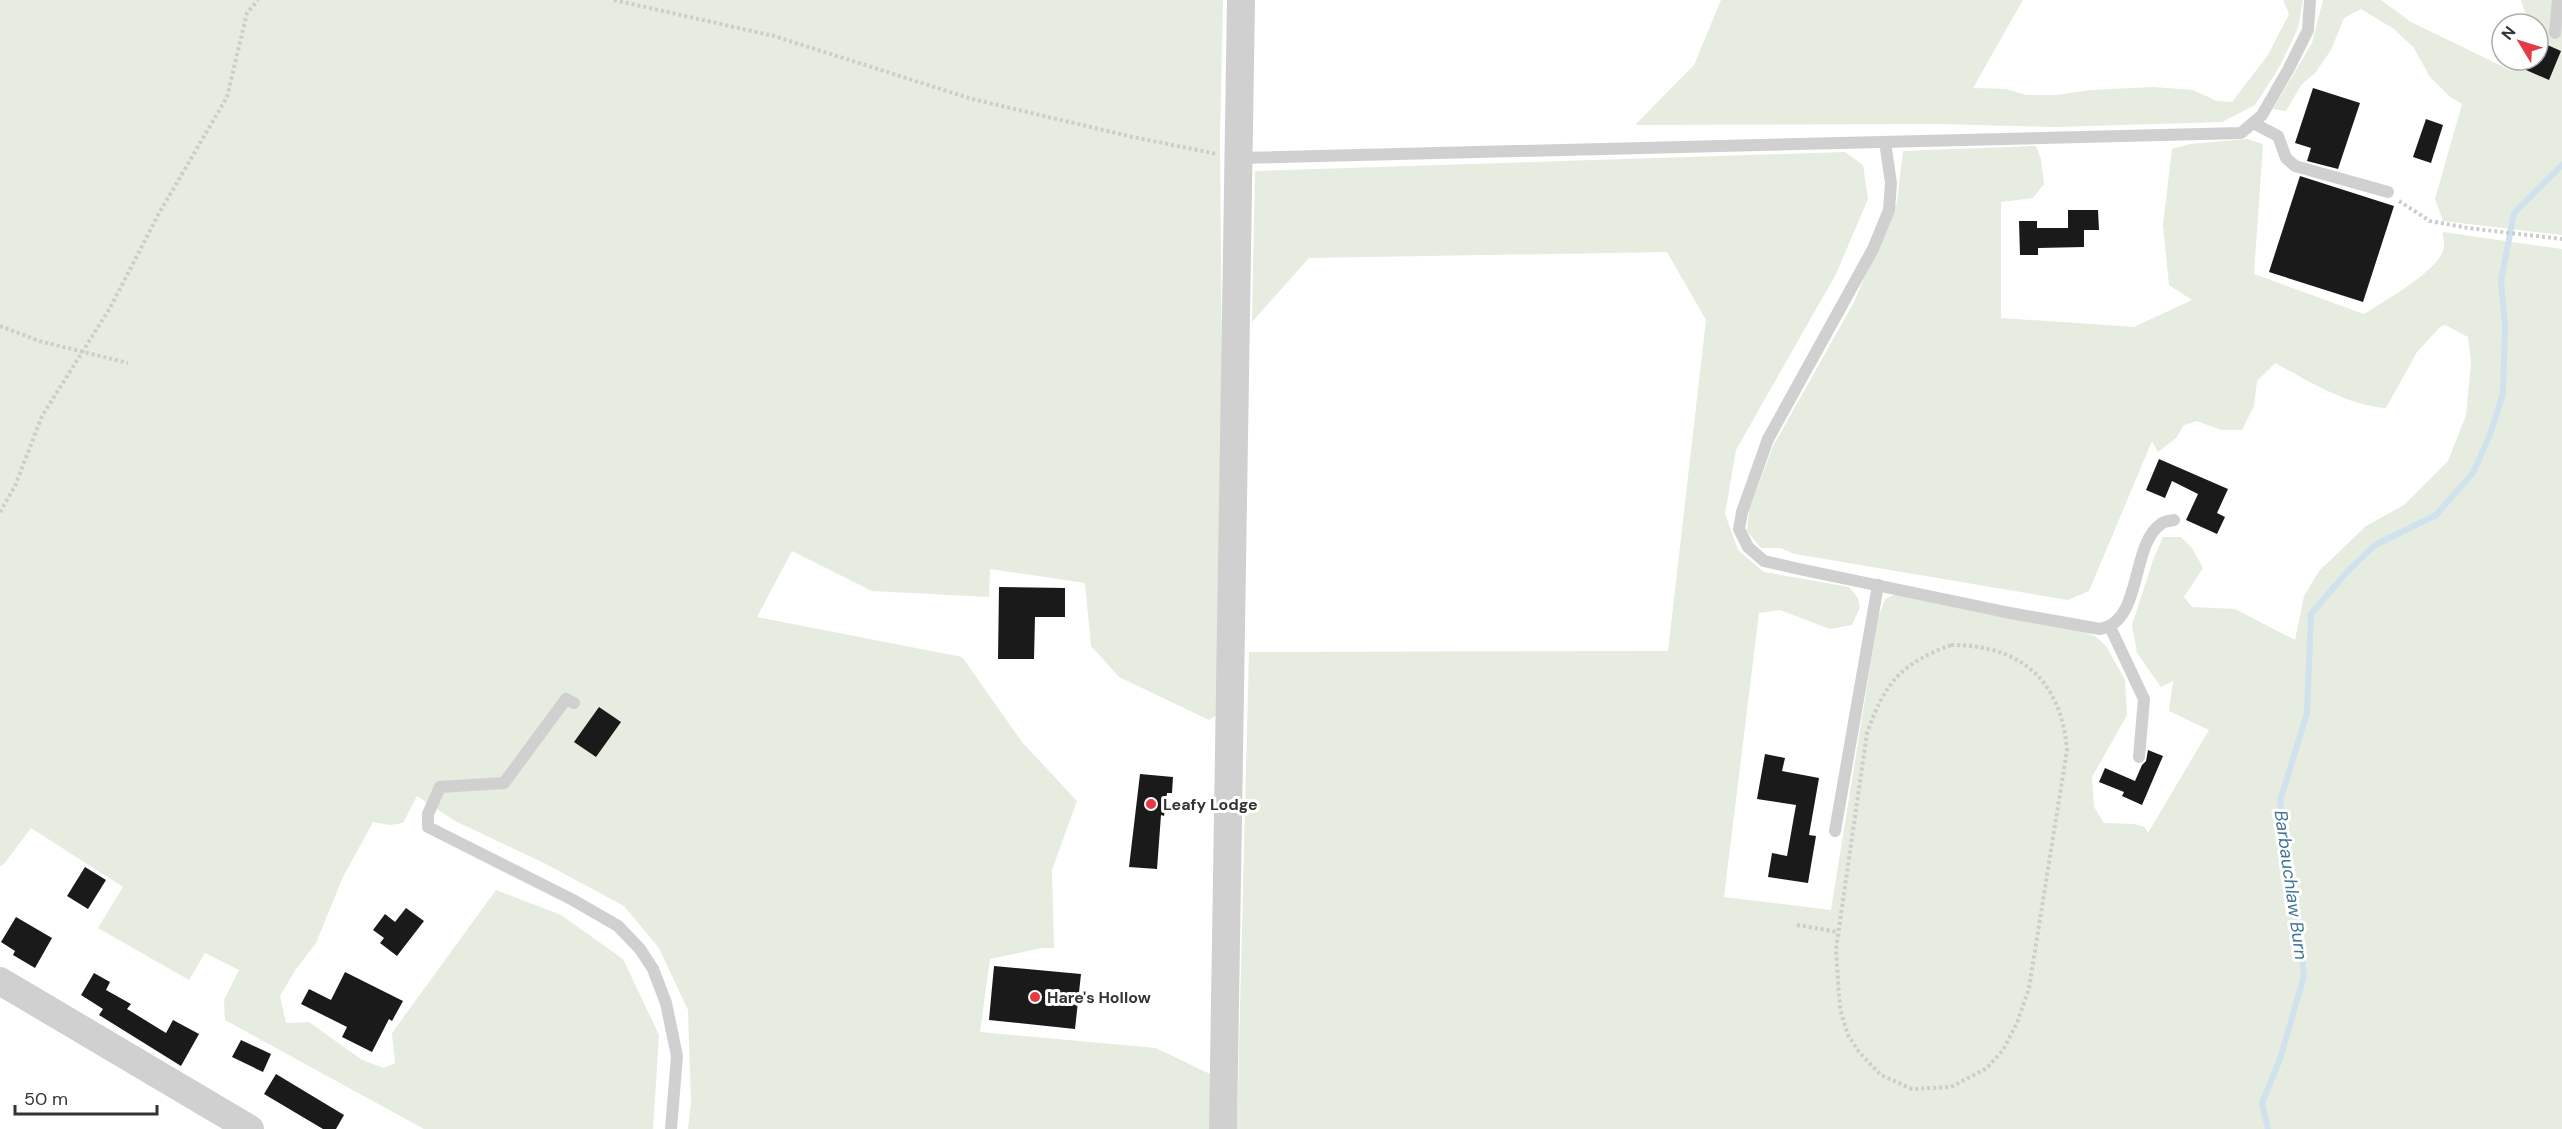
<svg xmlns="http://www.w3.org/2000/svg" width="2562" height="1129" font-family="'DM Sans',sans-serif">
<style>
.green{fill:#e6ecdf}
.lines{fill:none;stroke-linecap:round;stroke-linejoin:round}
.stream{stroke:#cfe2ee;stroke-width:6}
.building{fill:#1a1a1a}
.path{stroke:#cdcdcd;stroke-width:4;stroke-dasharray:3 3;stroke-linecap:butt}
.service{stroke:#d0d0d0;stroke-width:12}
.tertiary{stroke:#d0d0d0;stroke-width:28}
.poi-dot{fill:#e63946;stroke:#fff;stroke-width:2}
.labels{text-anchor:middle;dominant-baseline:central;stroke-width:6;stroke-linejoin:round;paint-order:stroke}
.poi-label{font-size:16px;font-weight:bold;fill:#333;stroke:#fff;text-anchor:start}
.water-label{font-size:18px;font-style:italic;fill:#3f7597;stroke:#fff}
</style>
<rect width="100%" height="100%" fill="#fff"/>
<g class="green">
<polygon points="0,0 1223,0 1220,137 1222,379 1220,713 1209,720 1119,677 1091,646 1085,583 990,569 989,597 872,591 792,551 757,617 962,657 1022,742 1077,801 1052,870 1054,948 1042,948 990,959 980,1032 1156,1048 1212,1075 1211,1129 688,1129 691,1103 688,1010 659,948 624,906 546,864 455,821 417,796 403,823 390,825 373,822 343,877 316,943 296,969 280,996 286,1023 309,1022 362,1060 384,1068 395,1063 392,1033 496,890 561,915 623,959 659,1035 653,1129 424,1129 225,1020 224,1000 239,970 205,953 189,980 98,928 123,887 31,828 4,864 0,866"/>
<polygon points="1721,0 2023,0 1973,88 2006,89 2026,95 2056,95 2091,90 2153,87 2193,90 2217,101 2232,102 2268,55 2289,14 2283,0 2303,0 2298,28 2280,66 2255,105 2222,122 2055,127 1937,124 1635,125 1694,65"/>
<polygon points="2323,0 2381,0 2411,22 2510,70 2514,60 2538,60 2538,24 2529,24 2521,0 2562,0 2562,235 2443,221 2435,199 2462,104 2450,97 2430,77 2414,48 2394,29 2361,9 2344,18 2331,50 2316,72 2301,85 2286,111 2273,109 2312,43"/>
<path d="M 2247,139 L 2263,144 L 2254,274 L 2364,314 C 2384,301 2441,270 2444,247 C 2444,242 2443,237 2443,232 L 2562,249 L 2562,1129 L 1237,1129 L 1249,652 L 1668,651 L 1706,320 L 1667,252 L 1309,258 L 1252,322 L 1255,171 L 1845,152 L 1863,165 L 1868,199 L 1836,274 L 1736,450 L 1725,514 L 1738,550 L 1764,572 L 1849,587 L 1858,598 L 1860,607 L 1852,625 L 1830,629 L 1780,610 L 1759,613 L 1724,897 L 1831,910 L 1878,618 L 1885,599 L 1896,594 L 2074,629 L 2095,636 L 2106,646 L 2125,680 L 2127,715 L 2092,777 L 2094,807 L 2104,823 L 2134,824 L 2145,827 L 2148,833 L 2209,730 L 2169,711 L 2173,681 L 2161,687 L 2137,653 L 2132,625 L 2153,560 L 2163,537 L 2181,537 L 2192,548 L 2203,568 L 2184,597 L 2192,607 L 2235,609 L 2295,640 L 2304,596 L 2319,571 L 2366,526 L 2404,505 L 2448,461 L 2466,415 L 2471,363 L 2468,337 L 2445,325 L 2440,327 L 2417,352 L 2386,408 C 2346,405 2311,382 2275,363 L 2257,381 L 2254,406 L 2242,430 L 2221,430 L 2197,421 L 2184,425 L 2176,438 L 2158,452 L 2152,441 L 2089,591 L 2068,600 L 1795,554 L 1780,548 L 1761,548 L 1747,531 L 1749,510 L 1773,446 L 1853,304 L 1897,202 L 1903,151 L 2036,146 L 2041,159 L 2044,184 L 2033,198 L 2001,202 L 2001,318 L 2134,327 L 2192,300 L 2169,285 L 2163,225 L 2172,149 L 2190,144 Z"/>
</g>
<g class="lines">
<polyline class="stream" points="2268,1129 2262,1103 2280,1059 2304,976 2297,910 2280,801 2307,713 2311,614 2347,572 2375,545 2436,515 2473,473 2489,437 2503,394 2505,326 2501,281 2514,213 2562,165"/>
</g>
<g class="building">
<polygon points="2538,41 2561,51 2549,80 2503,60 2538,60"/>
<polygon points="2313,88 2360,103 2338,169 2307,161 2311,148 2295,143"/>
<polygon points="2426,119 2443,125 2431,163 2413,157"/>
<polygon points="2300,176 2394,206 2363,302 2269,272"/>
<polygon points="2068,210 2098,210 2099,230 2084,230 2084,247 2038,248 2038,255 2020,255 2019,221 2037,221 2037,228 2068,228"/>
<polygon points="2159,459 2228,489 2217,513 2225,517 2217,534 2186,520 2198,494 2172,481 2165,498 2146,490"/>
<polygon points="999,587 1065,588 1065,617 1035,617 1034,659 998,659"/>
<polygon points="599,707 621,722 596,757 574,742"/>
<polygon points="2148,750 2163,756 2142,805 2122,796 2124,792 2099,782 2105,768 2135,781 2142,765 2146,761"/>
<polygon points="1765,754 1785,758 1782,771 1819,778 1809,835 1816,836 1808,883 1768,877 1772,853 1787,856 1796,805 1757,799"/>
<polygon points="1140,774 1173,777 1172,793 1167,793 1164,816 1161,815 1157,869 1129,867"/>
<polygon points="85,867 106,880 88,909 67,896"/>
<polygon points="406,908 424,921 397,956 380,943 384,938 373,930 385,914 395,922"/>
<polygon points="16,917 52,938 35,968 13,955 15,951 1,942"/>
<polygon points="994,966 1081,974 1075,1029 989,1020"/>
<polygon points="345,972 403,1001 392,1021 389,1019 372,1052 342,1037 347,1027 301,1004 309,989 331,1000"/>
<polygon points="94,973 110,982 106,990 131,1004 127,1009 166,1033 173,1020 199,1034 181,1066 99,1015 103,1009 81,995"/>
<polygon points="241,1040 271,1054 263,1072 232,1057"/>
<polygon points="276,1074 344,1115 336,1129 323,1129 264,1094"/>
</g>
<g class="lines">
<g class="path">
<polyline points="614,0 774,36 972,99 1133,137 1217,154"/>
<polyline points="2399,201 2430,221 2468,228 2562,239"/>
<polyline points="0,326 39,341 128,363"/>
<polyline points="0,512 15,486 42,416 110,308 158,215 227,97 247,13 258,0"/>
<path d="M 1951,645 C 2021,645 2061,680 2067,750 L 2029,988 L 2017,1023 L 2003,1050 L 1987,1068 L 1951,1087 L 1912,1089 L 1881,1075 L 1859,1052 L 1848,1035 L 1840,1009 L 1836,949 L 1867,733 C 1885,683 1900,664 1951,645 Z"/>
<polyline points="1797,925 1838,932"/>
</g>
<g class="service">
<polyline points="2555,33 2558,0"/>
<polyline points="2253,123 2278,136 2286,158 2295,166 2388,192"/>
<path d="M 1885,142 L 1891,183 L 1889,210 L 1873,249 L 1768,439 L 1742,512 L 1739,529 L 1748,547 L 1764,561 L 1799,569 L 2010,613 L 2100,629 C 2143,622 2130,545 2161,524 C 2164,521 2171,521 2174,520"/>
<polyline points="1239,158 2241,133 2262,115 2288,70 2308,30 2310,0"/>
<polyline points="2110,627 2144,699 2139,757"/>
<polyline points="574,703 566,699 504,783 440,787 428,814 428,827 573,900 618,926 640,949 653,969 666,1003 677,1056 671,1129"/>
<polyline points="1835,831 1878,585"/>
</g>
<g class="tertiary">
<polyline points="0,981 250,1129"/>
<polyline points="1223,1129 1241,0"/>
</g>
</g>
<g class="poi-dot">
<circle cx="1151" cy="804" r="6"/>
<circle cx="1035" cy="997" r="6"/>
</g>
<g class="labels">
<g class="poi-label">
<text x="1163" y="804">Leafy Lodge</text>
<text x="1047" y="997">Hare's Hollow</text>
</g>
<g class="water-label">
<text transform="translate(2291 885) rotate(82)">Barbauchlaw Burn</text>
</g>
</g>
<g transform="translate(2520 42) rotate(308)"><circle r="28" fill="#ffffff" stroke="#adadad" stroke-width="1.5"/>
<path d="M0-4.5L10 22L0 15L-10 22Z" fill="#e63946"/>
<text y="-9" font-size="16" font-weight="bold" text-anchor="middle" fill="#333333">N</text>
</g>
<path d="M15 1105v9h142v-9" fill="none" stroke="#333333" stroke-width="3"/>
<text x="24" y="1105" font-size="18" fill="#333333" stroke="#ffffff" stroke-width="4.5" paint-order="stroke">50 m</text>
</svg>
